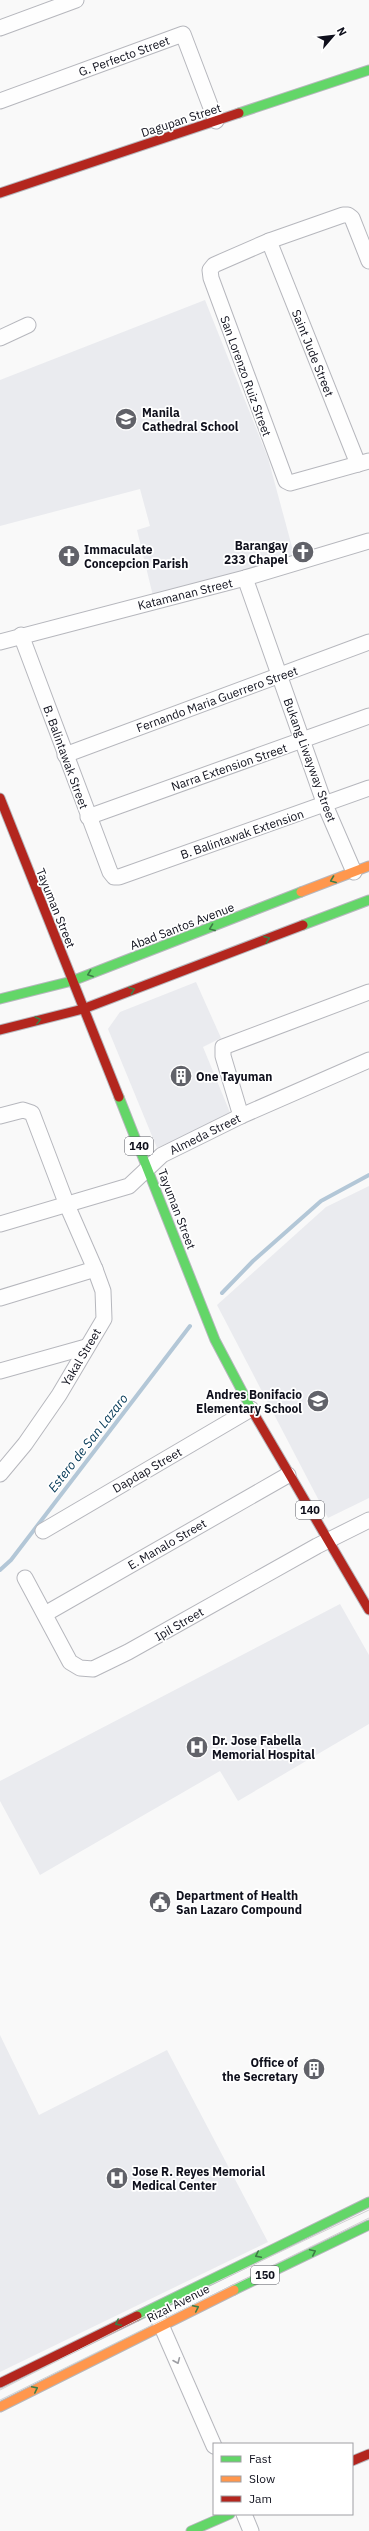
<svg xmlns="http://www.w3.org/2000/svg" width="369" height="2531" font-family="'IBM Plex Sans',sans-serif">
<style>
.built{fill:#eaebef}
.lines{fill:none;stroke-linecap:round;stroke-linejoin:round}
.stream{stroke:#b3c7d7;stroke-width:4}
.street-casing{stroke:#b6b7bd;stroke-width:17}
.fast-casing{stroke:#b6b7bd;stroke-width:11}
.slow-casing{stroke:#b6b7bd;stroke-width:11}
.jam-casing{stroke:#b6b7bd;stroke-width:11}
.street{stroke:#fefefe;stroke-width:15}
.fast{stroke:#63d668;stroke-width:9}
.slow{stroke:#ff974d;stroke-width:9}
.jam{stroke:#b3261e;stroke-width:9}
.tram{stroke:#d3d3d3;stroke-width:1}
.oneway{stroke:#3d7d46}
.oneway2{stroke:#9e9fa4}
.labels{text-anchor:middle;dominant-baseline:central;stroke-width:3.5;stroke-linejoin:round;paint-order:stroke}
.shield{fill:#fff;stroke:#575860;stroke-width:1}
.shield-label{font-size:11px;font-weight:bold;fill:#0f101c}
.street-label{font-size:12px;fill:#0f101c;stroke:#fff}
.poi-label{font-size:12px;font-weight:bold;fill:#0f101c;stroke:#fff;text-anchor:start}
.water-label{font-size:13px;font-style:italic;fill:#003654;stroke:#fff}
</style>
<rect width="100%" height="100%" fill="#f9f9f9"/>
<g class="built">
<polygon points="205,300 268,458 295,558 153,596 137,530 150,526 140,489 0,526 0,380"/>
<polygon points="196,982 221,1038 203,1047 231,1115 157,1148 108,1029 120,1012"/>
<polygon points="369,1186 369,1498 328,1518 217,1305 326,1207"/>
<polygon points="340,1604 369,1655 369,1724 238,1801 220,1771 40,1875 0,1801 0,1781"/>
<polygon points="0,2035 39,2115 167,2050 268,2242 0,2372"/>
</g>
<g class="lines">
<g class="stream">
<polyline points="222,1293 253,1261 321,1201 369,1175"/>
<polyline points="0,1570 11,1560 190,1326"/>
</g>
<g class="street-casing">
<g id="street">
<polyline points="0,28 76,0"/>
<polyline points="0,101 183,34 216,121"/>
<polyline points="269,241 358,464"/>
<polyline points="369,261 352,218 348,215 343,215 269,241 214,265 210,270 211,278 286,481 290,483 369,461"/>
<polyline points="0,338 28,325"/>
<polyline points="245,578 325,805 354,872"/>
<polyline points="21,635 110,872 114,877 119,877 369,788"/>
<polyline points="0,642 245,578 369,541"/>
<polyline points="65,755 369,642"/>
<polyline points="88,817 369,716"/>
<polyline points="0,1116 23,1110 32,1113 67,1205 95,1269 103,1291 104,1319 59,1395 25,1444 0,1474"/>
<polyline points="241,1116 223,1056 223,1047 369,992"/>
<polyline points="0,1224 129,1186 162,1155 241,1116 369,1060"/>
<polyline points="0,1298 95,1269"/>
<polyline points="0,1371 86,1347"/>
<polyline points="43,1531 251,1409"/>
<polyline points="25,1578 70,1662 80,1668 93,1669 128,1652 317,1546 369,1520"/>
<polyline points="45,1614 288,1475"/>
<polyline points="158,2318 214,2446"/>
<polyline points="244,2514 251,2531"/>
</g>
</g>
<g class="fast-casing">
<g id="fast">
<polyline points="239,113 369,70"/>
<polyline points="303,925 369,900"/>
<polyline points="0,999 72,981 301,892"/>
<polyline points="119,1097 215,1340 253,1412"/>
<polyline points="234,2290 369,2225"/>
<polyline points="137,2316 369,2202"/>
<polyline points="191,2531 230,2514"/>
</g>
</g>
<g class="slow-casing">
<g id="slow">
<polyline points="301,892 369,866"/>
<polyline points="0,2407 234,2290"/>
</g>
</g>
<g class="jam-casing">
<g id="jam">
<polyline points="0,193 239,113"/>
<polyline points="0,798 119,1097"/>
<polyline points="0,1030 83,1009 303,925"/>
<polyline points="253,1412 369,1610"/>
<polyline points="0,2383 137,2316"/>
<polyline points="352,2461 369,2454"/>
</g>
</g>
<use href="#street" class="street"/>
<use href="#fast" class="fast"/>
<use href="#slow" class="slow"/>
<use href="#jam" class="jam"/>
<g class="tram">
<polyline points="0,2390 157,2310 369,2210"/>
<polyline points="0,2400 369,2218"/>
</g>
</g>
<defs><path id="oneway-chevron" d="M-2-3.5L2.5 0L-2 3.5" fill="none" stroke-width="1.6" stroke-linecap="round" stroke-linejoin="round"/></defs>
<g class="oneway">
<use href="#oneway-chevron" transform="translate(333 880) rotate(159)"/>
<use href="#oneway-chevron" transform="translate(212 928) rotate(159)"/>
<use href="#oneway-chevron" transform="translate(267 939) rotate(-21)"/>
<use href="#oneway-chevron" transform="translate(90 974) rotate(160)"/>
<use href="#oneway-chevron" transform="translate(132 990) rotate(-21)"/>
<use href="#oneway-chevron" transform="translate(38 1020) rotate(-14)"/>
<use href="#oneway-chevron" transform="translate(313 2252) rotate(-25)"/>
<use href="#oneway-chevron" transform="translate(258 2255) rotate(154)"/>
<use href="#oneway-chevron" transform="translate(196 2308) rotate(-26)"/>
<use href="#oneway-chevron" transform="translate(118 2323) rotate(153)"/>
<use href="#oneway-chevron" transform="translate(35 2389) rotate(-27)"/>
</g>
<use class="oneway2" href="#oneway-chevron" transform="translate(177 2361) rotate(67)"/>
<defs>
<g id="school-disc" transform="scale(1.15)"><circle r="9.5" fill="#616269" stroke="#fff"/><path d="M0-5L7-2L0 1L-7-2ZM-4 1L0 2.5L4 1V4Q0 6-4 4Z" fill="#fff"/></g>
<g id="church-disc" transform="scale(1.15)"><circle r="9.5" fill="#616269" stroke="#fff"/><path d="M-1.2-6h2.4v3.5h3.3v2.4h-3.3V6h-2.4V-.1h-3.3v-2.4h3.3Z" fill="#fff"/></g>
<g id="building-disc" transform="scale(1.15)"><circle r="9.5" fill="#616269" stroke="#fff"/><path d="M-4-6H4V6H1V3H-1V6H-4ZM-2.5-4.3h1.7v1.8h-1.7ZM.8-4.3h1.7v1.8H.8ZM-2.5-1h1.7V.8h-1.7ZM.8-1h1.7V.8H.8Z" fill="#fff"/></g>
<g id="hospital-disc" transform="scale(1.15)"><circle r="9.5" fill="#616269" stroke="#fff"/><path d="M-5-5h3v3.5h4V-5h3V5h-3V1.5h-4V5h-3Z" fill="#fff"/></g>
<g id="civic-disc" transform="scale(1.15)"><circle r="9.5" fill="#616269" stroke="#fff"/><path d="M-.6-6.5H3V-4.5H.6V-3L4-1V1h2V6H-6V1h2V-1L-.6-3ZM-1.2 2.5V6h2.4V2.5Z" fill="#fff"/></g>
</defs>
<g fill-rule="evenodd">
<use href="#school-disc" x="126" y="419"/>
<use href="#church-disc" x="303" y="552"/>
<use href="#church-disc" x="69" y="556"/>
<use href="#building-disc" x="181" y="1076"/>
<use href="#school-disc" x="318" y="1401"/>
<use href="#hospital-disc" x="197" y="1747"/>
<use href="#civic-disc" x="160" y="1902"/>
<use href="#building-disc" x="314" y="2069"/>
<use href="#hospital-disc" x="117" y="2178"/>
</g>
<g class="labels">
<g class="shield">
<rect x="125" y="1137" width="28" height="18" rx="3"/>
<rect x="296" y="1501" width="28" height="18" rx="3"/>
<rect x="251" y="2266" width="28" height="18" rx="3"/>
</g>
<g class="shield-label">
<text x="139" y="1146">140</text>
<text x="310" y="1510">140</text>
<text x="265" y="2275">150</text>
</g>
<g class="street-label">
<text transform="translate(124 56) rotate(-20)">G. Perfecto Street</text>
<text transform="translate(181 120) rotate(-18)">Dagupan Street</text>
<text transform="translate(313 353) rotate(68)">Saint Jude Street</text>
<text transform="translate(246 376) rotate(70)">San Lorenzo Ruiz Street</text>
<text transform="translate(185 594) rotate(-14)">Katamanan Street</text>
<text transform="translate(217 699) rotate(-20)">Fernando Maria Guerrero Street</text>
<text transform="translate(66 757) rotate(70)">B. Balintawak Street</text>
<text transform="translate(310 760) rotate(70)">Bukang Liwayway Street</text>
<text transform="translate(229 767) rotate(-19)">Narra Extension Street</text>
<text transform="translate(242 834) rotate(-19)">B. Balintawak Extension</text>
<text transform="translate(56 908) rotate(68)">Tayuman Street</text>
<text transform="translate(182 926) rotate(-21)">Abad Santos Avenue</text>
<text transform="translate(205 1134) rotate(-26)">Almeda Street</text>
<text transform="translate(177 1209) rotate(69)">Tayuman Street</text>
<text transform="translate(81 1357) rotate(-59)">Yakal Street</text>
<text transform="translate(147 1470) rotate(-30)">Dapdap Street</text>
<text transform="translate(167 1544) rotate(-30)">E. Manalo Street</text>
<text transform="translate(179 1624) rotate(-30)">Ipil Street</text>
<text transform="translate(178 2303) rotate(-27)">Rizal Avenue</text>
</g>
<g class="poi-label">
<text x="142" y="412">Manila<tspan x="142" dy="14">Cathedral School</tspan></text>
<text x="288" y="545" text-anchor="end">Barangay<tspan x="288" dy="14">233 Chapel</tspan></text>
<text x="84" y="549">Immaculate<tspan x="84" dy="14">Concepcion Parish</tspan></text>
<text x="196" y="1076">One Tayuman</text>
<text x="302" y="1394" text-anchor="end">Andres Bonifacio<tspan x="302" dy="14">Elementary School</tspan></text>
<text x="212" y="1740">Dr. Jose Fabella<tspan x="212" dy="14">Memorial Hospital</tspan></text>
<text x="176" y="1895">Department of Health<tspan x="176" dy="14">San Lazaro Compound</tspan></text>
<text x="298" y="2062" text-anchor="end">Office of<tspan x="298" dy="14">the Secretary</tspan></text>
<text x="132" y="2171">Jose R. Reyes Memorial<tspan x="132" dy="14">Medical Center</tspan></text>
</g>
<g class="water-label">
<text transform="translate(88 1443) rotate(-52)">Estero de San Lazaro</text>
</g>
</g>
<rect x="213" y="2443" width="140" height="72" fill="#ffffff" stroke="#9f9fa4"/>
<rect x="221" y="2456" width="20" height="6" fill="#63d668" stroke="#9f9fa4"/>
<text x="249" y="2463" font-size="12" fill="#0f101c">Fast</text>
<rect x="221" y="2476" width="20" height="6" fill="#ff974d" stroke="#9f9fa4"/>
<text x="249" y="2483" font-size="12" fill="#0f101c">Slow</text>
<rect x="221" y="2496" width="20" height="6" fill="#b3261e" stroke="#9f9fa4"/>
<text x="249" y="2503" font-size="12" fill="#0f101c">Jam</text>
<g transform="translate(333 36) rotate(62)" stroke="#ffffff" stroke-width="3" paint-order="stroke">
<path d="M0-3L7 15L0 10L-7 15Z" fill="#0f101c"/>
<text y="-6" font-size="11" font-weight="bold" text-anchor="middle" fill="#0f101c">N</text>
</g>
</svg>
